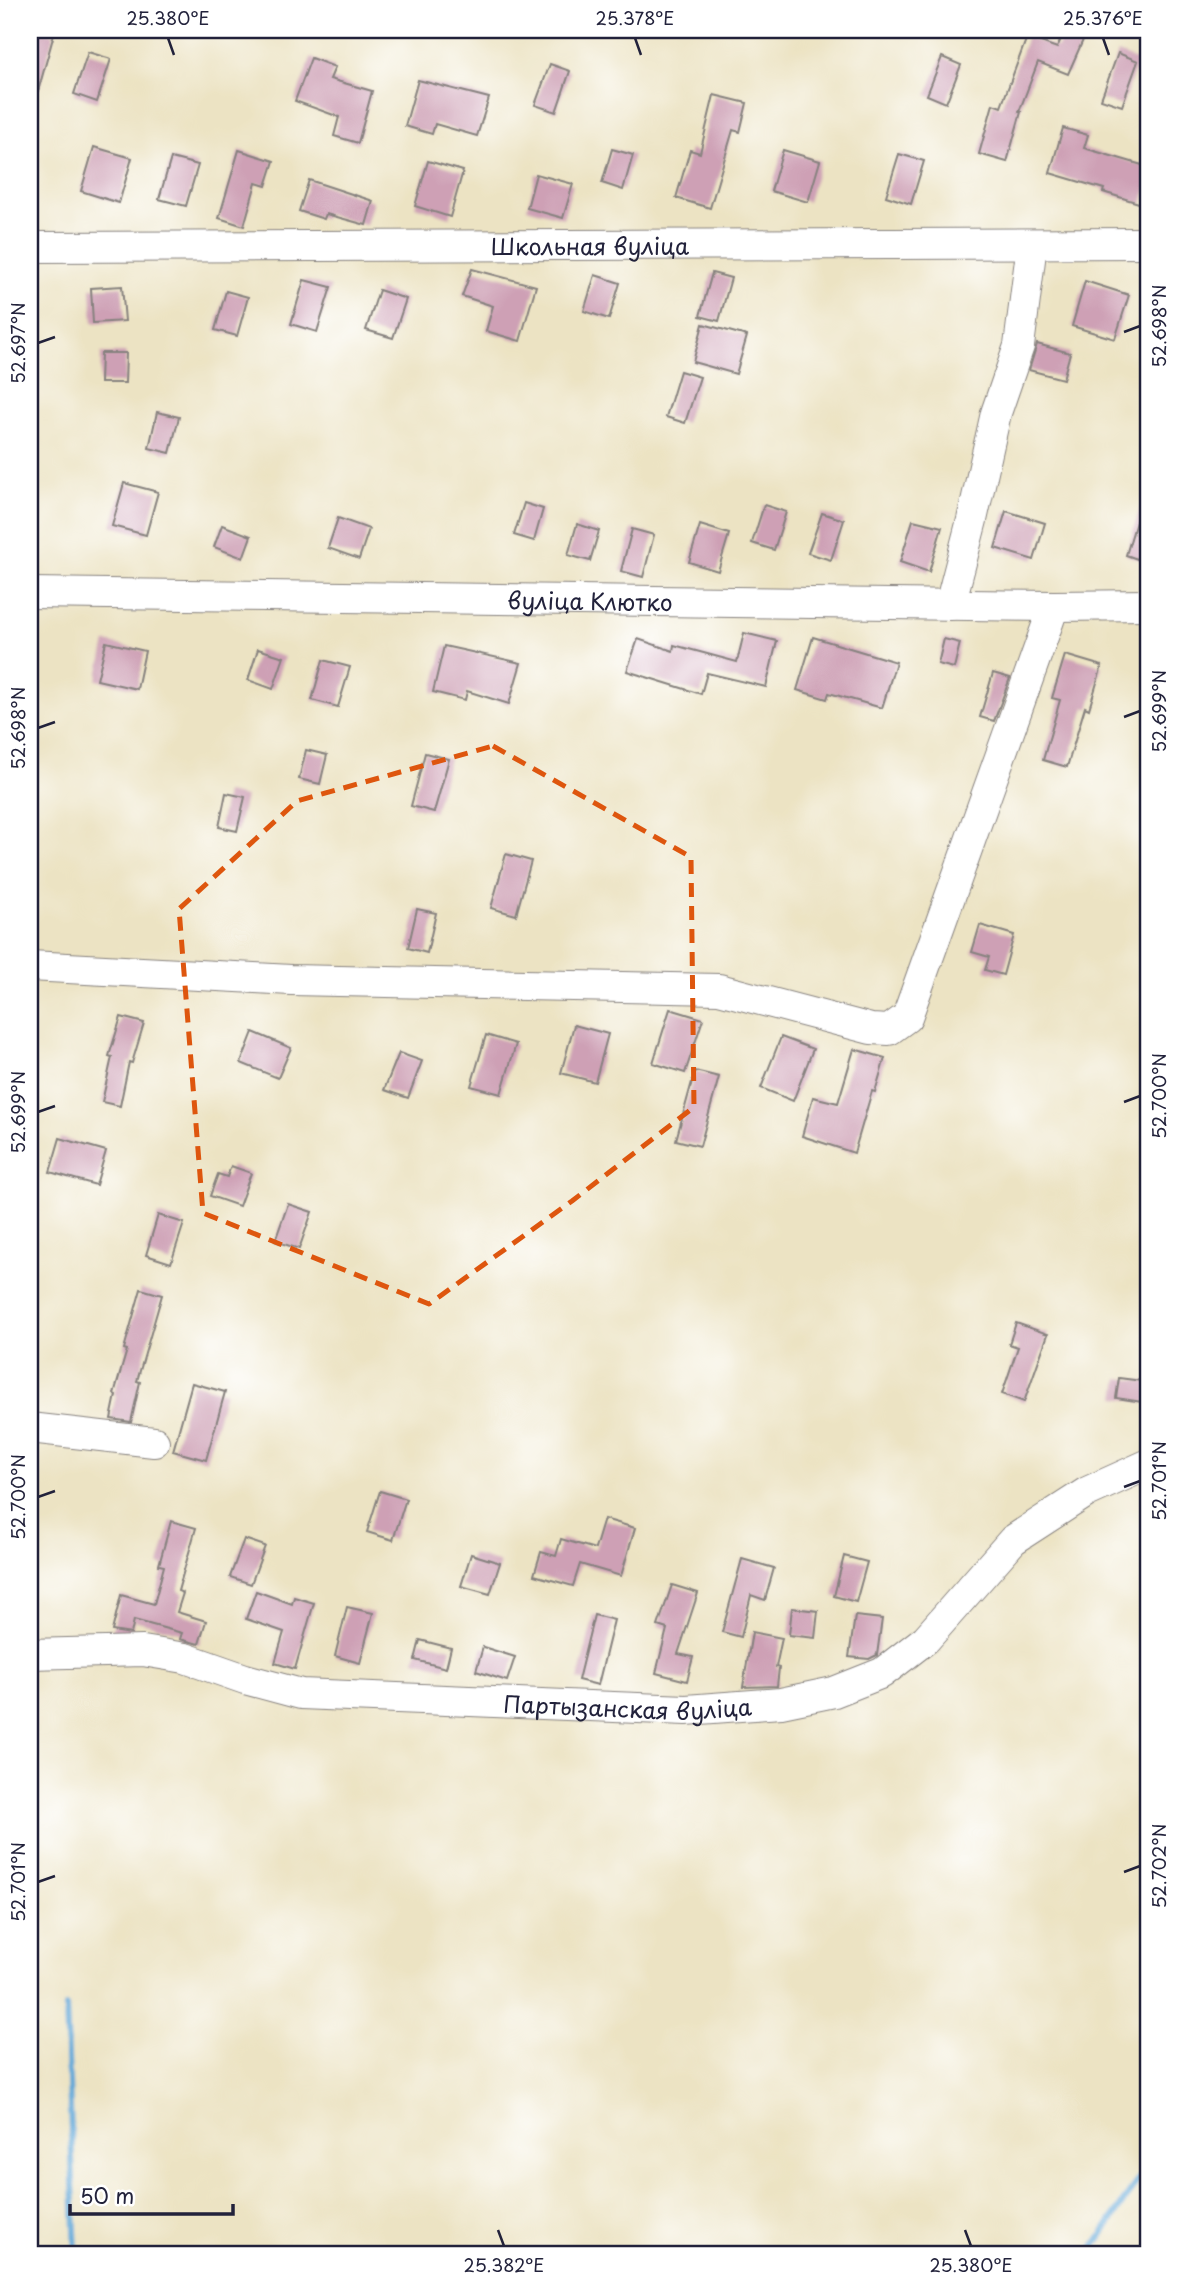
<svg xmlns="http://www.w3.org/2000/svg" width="1179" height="2285" font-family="'Playpen Sans',sans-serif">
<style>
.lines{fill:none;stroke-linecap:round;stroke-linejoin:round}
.stream{stroke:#61a7d7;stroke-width:6}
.building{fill:#cea0b5}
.minor-casing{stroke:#87827f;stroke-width:32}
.minor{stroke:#fff;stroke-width:30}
.marked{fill:none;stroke:#de560e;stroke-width:5;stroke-dasharray:14 9;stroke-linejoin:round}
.ticks{fill:none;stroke:#22223b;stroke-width:2.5}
.labels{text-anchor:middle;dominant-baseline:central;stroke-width:7;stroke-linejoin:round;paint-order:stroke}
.street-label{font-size:23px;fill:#22223b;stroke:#fff}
.neatline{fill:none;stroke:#22223b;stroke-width:2.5}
.ticks-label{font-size:18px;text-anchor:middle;fill:#22223b}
</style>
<rect width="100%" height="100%" fill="#fff"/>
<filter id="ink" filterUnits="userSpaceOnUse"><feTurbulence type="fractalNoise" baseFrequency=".0143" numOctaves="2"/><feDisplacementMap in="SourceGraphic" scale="14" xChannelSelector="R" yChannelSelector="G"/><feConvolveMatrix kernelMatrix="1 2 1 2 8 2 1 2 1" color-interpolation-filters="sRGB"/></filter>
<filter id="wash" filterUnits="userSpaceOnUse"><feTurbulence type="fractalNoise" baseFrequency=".00686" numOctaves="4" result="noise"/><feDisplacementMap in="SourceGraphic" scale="28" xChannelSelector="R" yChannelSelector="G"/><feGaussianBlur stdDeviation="1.57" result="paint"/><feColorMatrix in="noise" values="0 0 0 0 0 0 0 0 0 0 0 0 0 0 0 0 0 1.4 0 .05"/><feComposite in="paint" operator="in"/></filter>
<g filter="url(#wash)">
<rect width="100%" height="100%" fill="#ece3c3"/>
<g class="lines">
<g class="stream">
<polyline points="66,2007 76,2255"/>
<polyline points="1089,2255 1149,2163"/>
</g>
</g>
<g id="blocks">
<g class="building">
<polygon points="30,30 54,34 35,102 30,101"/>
<polygon points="1064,32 1083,40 1068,74 1038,62 1019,112 1021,112 1007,162 979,154 993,104 1001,107 1027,37 1057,48"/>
<polygon points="88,52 111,59 97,102 74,94"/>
<polygon points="1118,53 1138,61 1122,106 1101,99"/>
<polygon points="942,57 961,65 946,103 927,95"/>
<polygon points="311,58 335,67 330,79 372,91 358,143 334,136 339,117 295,101"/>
<polygon points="550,64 570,71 556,112 535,105"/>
<polygon points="418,80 489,98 477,136 435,124 432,134 405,126"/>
<polygon points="714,95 747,103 740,132 733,130 710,208 676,198 690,150 700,153"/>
<polygon points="1063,128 1088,135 1084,148 1149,167 1149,181 1142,204 1103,192 1104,189 1050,173"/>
<polygon points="94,147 132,158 119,203 81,191"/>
<polygon points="612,149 633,155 623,190 602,183"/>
<polygon points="239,150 274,161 266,186 256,183 244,226 219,218"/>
<polygon points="783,150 820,161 808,202 771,191"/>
<polygon points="899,154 924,161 911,204 886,196"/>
<polygon points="171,158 198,165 186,206 159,199"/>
<polygon points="428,161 463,171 450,217 415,206"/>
<polygon points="536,174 573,184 563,218 527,208"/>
<polygon points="309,180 373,201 366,225 326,214 324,219 299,211"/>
<polygon points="472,269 536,286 520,341 486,331 493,306 462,296"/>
<polygon points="712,273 731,278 719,321 700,316"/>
<polygon points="595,275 620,283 609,319 584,311"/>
<polygon points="304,280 331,287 317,332 291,324"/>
<polygon points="1085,281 1129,295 1115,339 1072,326"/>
<polygon points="122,286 125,321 93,323 91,288"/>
<polygon points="379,290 406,299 393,338 366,330"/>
<polygon points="226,291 248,297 237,336 215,330"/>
<polygon points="703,324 747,336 736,374 693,362"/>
<polygon points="1037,344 1070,353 1063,379 1029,370"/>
<polygon points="101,353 126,353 125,383 100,383"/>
<polygon points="680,371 700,377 685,423 666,417"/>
<polygon points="157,412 179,417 170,453 149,448"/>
<polygon points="124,483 158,492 146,535 112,526"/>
<polygon points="1145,492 1149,492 1149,563 1126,555"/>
<polygon points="524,503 543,509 534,541 514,535"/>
<polygon points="764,505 786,512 774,550 752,543"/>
<polygon points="1006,511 1045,523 1034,560 995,548"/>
<polygon points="822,513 844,520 831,560 808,553"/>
<polygon points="338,518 369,529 359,559 328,548"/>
<polygon points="913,520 942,527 929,572 900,562"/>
<polygon points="577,524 599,531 590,561 568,555"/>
<polygon points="222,525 251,536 243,558 214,547"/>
<polygon points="700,525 729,534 718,571 689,562"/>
<polygon points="632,529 654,535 643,577 621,571"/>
<polygon points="744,633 777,641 766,687 707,673 701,694 627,671 638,639 673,651 674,645 737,662"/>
<polygon points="813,637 896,662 882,708 829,693 827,699 797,690"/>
<polygon points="944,639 960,643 954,668 938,664"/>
<polygon points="106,642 145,651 137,689 97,680"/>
<polygon points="444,646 521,663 509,704 467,691 465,700 433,692"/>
<polygon points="258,649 284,657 273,689 248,680"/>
<polygon points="1065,655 1102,666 1089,709 1085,707 1067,767 1043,760 1060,700 1052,698"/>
<polygon points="323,660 350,667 338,707 312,700"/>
<polygon points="993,673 1010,678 994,721 980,717"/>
<polygon points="306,750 327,755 320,784 299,779"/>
<polygon points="425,753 449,759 434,812 411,806"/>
<polygon points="226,793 245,797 237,831 219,827"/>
<polygon points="506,854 531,861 516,915 491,908"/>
<polygon points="417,909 436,913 427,953 408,948"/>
<polygon points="980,925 1014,935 1003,975 985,970 989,957 972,952"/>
<polygon points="670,1009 703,1019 685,1073 653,1063"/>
<polygon points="121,1017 144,1023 132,1063 129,1062 120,1106 102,1102 112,1057 109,1056"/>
<polygon points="574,1025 608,1034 595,1082 561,1073"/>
<polygon points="253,1032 291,1048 278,1078 241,1063"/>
<polygon points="486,1035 516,1044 501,1094 471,1086"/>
<polygon points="781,1037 813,1049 793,1101 761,1088"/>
<polygon points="854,1049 885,1058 875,1092 872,1091 854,1153 802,1136 813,1097 838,1103"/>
<polygon points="399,1053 422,1061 408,1098 384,1090"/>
<polygon points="695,1071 719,1077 700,1146 676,1140"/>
<polygon points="60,1138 106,1151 96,1185 50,1172"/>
<polygon points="231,1166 251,1173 239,1206 210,1196 218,1174 227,1177"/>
<polygon points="288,1204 312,1212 299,1249 275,1241"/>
<polygon points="158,1215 184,1223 171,1263 146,1255"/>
<polygon points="141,1289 162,1295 137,1381 140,1382 131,1422 111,1419 116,1395 114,1394 127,1350 124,1349"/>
<polygon points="1016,1323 1048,1334 1024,1402 1002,1394 1018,1347 1009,1344"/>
<polygon points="1119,1378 1149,1382 1149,1403 1116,1398"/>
<polygon points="192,1383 225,1392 206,1460 173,1451"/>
<polygon points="380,1491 406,1499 393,1540 367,1532"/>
<polygon points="604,1519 635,1528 621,1576 580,1564 573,1586 534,1575 541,1552 556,1556 561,1539 595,1549"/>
<polygon points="171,1521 196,1528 178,1591 183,1593 177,1612 206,1621 199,1644 180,1639 182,1633 134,1620 131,1634 112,1631 121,1595 154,1604 164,1566 159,1565"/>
<polygon points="244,1539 265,1546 251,1584 230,1577"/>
<polygon points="471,1554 500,1563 490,1594 461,1586"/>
<polygon points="844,1556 867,1562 856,1602 834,1596"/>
<polygon points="742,1559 774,1568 765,1600 751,1595 741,1637 722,1632"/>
<polygon points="672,1585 698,1593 678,1654 693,1657 687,1681 656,1673 667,1629 658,1626"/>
<polygon points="256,1591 292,1604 294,1597 314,1603 295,1669 275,1663 284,1632 246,1619"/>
<polygon points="347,1607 373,1613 360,1663 335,1656"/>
<polygon points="792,1608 818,1611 815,1638 789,1635"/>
<polygon points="594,1615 614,1620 598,1685 578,1680"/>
<polygon points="855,1616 882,1619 877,1655 869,1659 849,1657"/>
<polygon points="752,1632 782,1638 776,1667 779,1668 777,1686 743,1687"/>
<polygon points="420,1640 451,1648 446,1668 415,1660"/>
<polygon points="483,1647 515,1657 507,1681 476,1671"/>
</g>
</g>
</g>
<g filter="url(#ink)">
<use href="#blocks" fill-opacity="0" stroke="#87827f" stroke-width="2"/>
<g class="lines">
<g class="minor-casing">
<g id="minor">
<path id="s1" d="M 30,247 L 1149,243"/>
<path id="s2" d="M 30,593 L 1054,606 L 1149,605"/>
<polyline points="950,605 972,520 996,413 1019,346 1032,244"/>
<polyline points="30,966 291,980 719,989 871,1029 889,1030 907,1017 1054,606"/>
<polyline points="30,1428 154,1442"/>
<path id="s3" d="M 30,1654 L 143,1651 L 185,1658 L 245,1679 L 301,1694 L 686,1710 L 781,1703 L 834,1692 L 882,1673 L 926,1639 L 1013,1540 L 1087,1492 L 1149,1464"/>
</g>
</g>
<use href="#minor" class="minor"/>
</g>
</g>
<path class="marked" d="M 493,746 L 691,857 L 694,1107 L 572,1201 L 429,1304 L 203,1213 L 179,909 L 297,801 Z"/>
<path class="ticks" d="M 168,38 L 174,55M 635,38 L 641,55M 1103,38 L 1109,55M 1124,332 L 1140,326M 38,343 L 55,337M 1124,717 L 1140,711M 38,728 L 55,722M 1124,1102 L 1140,1096M 38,1112 L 55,1106M 1124,1487 L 1140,1481M 38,1497 L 55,1491M 1124,1872 L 1140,1866M 38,1882 L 55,1876M 498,2230 L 504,2246M 965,2230 L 971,2246"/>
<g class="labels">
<g class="street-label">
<text stroke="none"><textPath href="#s1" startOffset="560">Школьная вуліца</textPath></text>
<text stroke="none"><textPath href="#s2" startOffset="560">вуліца Клютко</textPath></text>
<text stroke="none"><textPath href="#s3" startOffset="604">Партызанская вуліца</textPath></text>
</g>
</g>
<rect width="1179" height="2285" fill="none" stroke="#fff" stroke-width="77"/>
<path d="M70 2204v10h163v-10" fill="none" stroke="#22223b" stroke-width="3.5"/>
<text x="80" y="2204" font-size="21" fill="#22223b" stroke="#ffffff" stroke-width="5" paint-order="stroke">50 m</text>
<rect x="38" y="38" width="1102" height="2208" class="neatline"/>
<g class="ticks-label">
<text x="168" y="25">25.380°E</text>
<text x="635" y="25">25.378°E</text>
<text x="1103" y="25">25.376°E</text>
<text transform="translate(1160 326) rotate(-90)" y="6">52.698°N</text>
<text transform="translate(19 343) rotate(-90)" y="6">52.697°N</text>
<text transform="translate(1160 711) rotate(-90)" y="6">52.699°N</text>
<text transform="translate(19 728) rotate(-90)" y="6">52.698°N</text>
<text transform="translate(1160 1096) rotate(-90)" y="6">52.700°N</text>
<text transform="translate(19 1112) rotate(-90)" y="6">52.699°N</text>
<text transform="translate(1160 1481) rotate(-90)" y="6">52.701°N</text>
<text transform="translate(19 1497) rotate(-90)" y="6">52.700°N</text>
<text transform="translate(1160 1866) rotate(-90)" y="6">52.702°N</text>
<text transform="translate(19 1882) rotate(-90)" y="6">52.701°N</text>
<text x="504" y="2272">25.382°E</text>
<text x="971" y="2272">25.380°E</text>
</g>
</svg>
